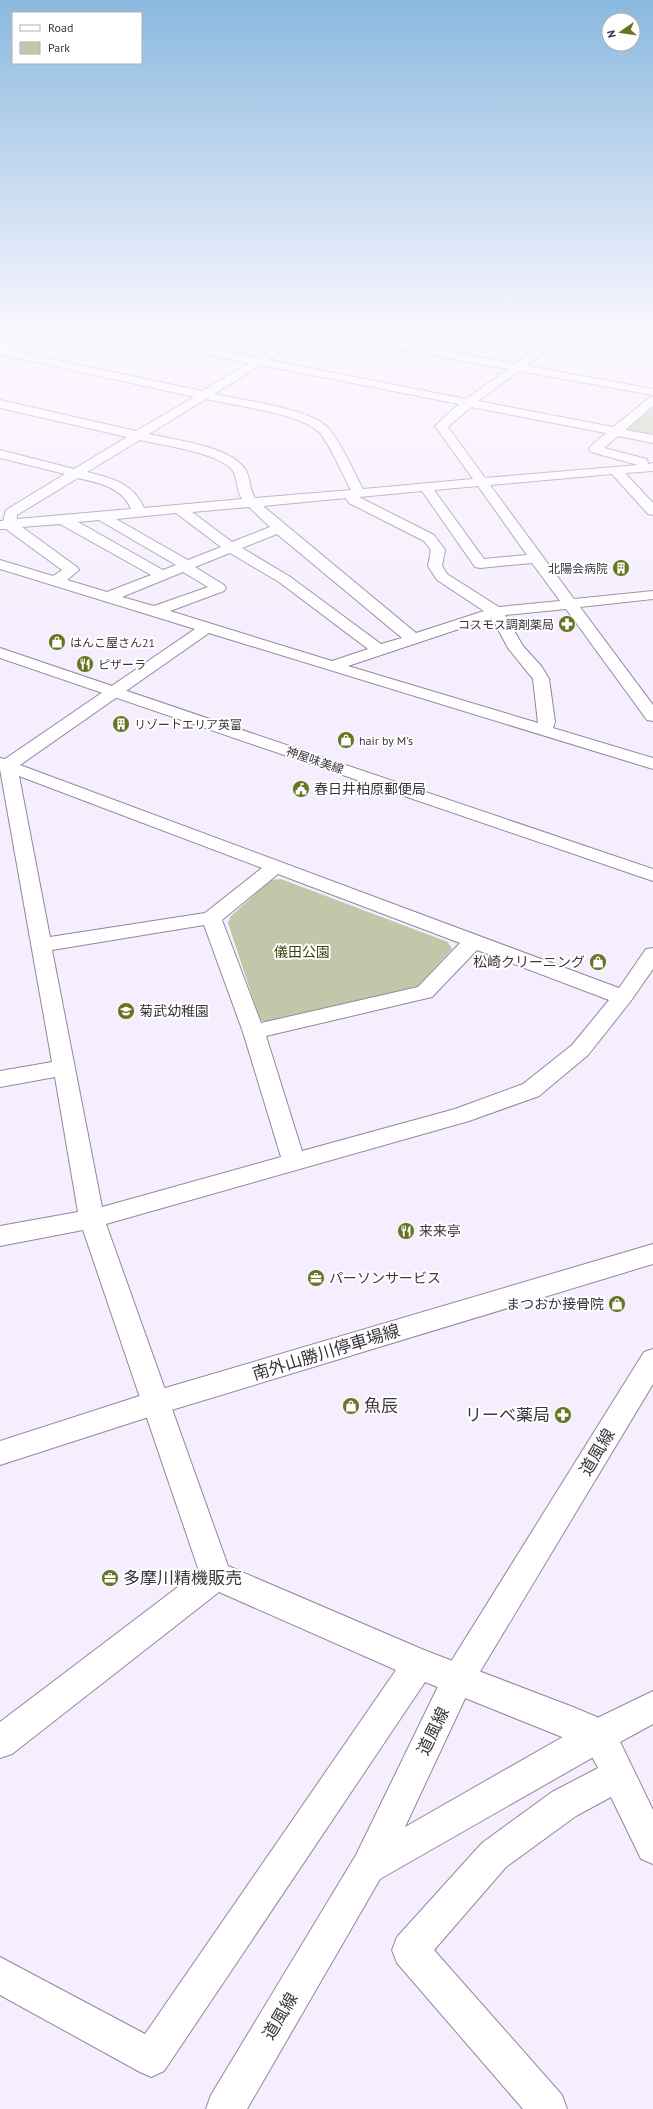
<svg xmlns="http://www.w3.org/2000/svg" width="653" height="2109" font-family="'PT Sans','Noto Sans JP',sans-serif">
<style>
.green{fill:#c3c7a9}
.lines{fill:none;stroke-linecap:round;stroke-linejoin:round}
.street-casing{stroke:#92889a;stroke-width:2}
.secondary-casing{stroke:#92889a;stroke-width:2}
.highway-casing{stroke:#92889a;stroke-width:2}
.street{fill:#fff;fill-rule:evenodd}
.secondary{fill:#fff;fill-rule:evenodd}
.highway{fill:#fff;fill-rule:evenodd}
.labels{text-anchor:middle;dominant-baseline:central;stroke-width:4;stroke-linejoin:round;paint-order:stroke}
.far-poi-label{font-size:12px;fill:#3a363d;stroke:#fff;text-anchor:start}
.far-street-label{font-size:12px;fill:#3a363d;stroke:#fff}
.poi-label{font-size:14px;fill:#3a363d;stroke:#fff;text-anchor:start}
.park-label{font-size:14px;fill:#3e410a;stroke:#fff}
.near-street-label{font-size:17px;fill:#3a363d;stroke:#fff}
.near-poi-label{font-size:17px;fill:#3a363d;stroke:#fff;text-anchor:start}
</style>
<rect width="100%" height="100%" fill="#f6eefe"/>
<g class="green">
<polygon points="653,405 653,436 630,432 627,429"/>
<polygon points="281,879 448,942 452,949 418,986 269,1023 260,1020 228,923 231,916 271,880"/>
</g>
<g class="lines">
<g class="street-casing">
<path id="street" d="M 21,335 L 35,335 L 9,350 L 202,391 L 249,363 L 124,338 L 119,335 L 142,335 L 258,358 L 295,335 L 308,335 L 269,360 L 466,399 L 508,369 L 340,338 L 335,335 L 360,335 L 515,364 L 555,335 L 567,335 L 527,366 L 653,389 L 653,395 L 519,371 L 478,401 L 613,427 L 649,398 L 653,396 L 653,406 L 625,430 L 653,435 L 653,443 L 618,436 L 604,448 L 647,459 L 648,464 L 653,463 L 653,471 L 625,473 L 653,503 L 653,515 L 648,514 L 612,474 L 490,485 L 574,599 L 653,591 L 653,599 L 580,607 L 653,705 L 653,721 L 647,720 L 566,609 L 505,615 L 523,646 L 542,667 L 549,679 L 555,722 L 553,728 L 653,758 L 653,769 L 209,633 L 20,765 L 619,988 L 646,949 L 653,948 L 653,969 L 630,1002 L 588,1055 L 539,1096 L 469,1121 L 106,1224 L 228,1566 L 424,1650 L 573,1707 L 611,1723 L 653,1810 L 653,1864 L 641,1859 L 611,1797 L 576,1816 L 506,1867 L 434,1950 L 562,2095 L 567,2109 L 523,2109 L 397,1963 L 392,1950 L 397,1937 L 482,1843 L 552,1792 L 598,1768 L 587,1747 L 425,1682 L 164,2071 L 151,2077 L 138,2071 L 0,1995 L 0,1957 L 145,2034 L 396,1670 L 219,1592 L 12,1754 L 0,1758 L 0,1722 L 199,1571 L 83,1230 L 0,1246 L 0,1226 L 78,1212 L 55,1077 L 0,1087 L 0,1071 L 52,1062 L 0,769 L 0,758 L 5,759 L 195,629 L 0,569 L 0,560 L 53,576 L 62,570 L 6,529 L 0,529 L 0,521 L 3,521 L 6,510 L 65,474 L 0,458 L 0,450 L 74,469 L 127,437 L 0,408 L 0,400 L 136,431 L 194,397 L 0,354 L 0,346 ZM 261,365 L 459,404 L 435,426 L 473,479 L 363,489 C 353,470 343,447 330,430 C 315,409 241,400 214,394 ZM 206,399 C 231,405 304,414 320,433 C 330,445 343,475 351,490 L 255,498 C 249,490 251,478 245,469 C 230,446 175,440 149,434 ZM 471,407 L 606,433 L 591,446 L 589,449 L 591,452 L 638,465 L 485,478 L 448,427 ZM 140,440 C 161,445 221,453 233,471 C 238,479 236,491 242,499 L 144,508 C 133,483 112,478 87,472 ZM 78,478 C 99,483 122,487 131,509 L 17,519 L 17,515 ZM 478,486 L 527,555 L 484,559 L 434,490 ZM 422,491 L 475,567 L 480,568 L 532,563 L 560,601 L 499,607 L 447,574 L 442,566 L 445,550 L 434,535 L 359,497 ZM 346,498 L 349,503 L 424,541 L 431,550 L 428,566 L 437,580 L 484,611 L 416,633 L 263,506 ZM 249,507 L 270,527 L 232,542 L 192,512 ZM 176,513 L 221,547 L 188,560 L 116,519 ZM 99,520 L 176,565 L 163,570 L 78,522 ZM 60,524 L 151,575 L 107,592 L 67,580 L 79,570 L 77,567 L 22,527 ZM 277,534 L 402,638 L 381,644 L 289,576 L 242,548 ZM 230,553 L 279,582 L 368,649 L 332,661 L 170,611 L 224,591 L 226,588 L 224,585 L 195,567 ZM 183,572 L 208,587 L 154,606 L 122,597 ZM 492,618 L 508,648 L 533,679 L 538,723 L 348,666 ZM 19,776 L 262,868 L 205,913 L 50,937 ZM 278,874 L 460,943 L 418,987 L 261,1023 L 222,920 ZM 204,925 L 243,1032 L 281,1157 L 102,1207 L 52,950 ZM 477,950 L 609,1000 L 572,1045 L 523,1084 L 455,1109 L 302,1151 L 266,1036 L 432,997 Z"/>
</g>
<g class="secondary-casing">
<g id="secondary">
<polygon points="0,648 653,869 653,881 0,658"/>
<polygon points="653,1244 653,1264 155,1415 0,1465 0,1441 155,1391"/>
<polygon points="653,1349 653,1384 469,1690 405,1827 587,1723 653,1691 653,1724 611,1747 380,1879 247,2109 206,2109 211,2095 356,1855 447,1668 644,1352"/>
</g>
</g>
<g class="highway-casing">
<polygon id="highway" points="566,335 592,335 653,346 653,352 571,338"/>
</g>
<use href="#street" class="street"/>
<use href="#secondary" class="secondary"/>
<use href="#highway" class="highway"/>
</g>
<linearGradient id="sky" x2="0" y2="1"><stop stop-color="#8ab9df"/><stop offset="0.53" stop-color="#fbf7ff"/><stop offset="1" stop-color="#fbf7ff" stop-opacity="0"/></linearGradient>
<rect width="653" height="631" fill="url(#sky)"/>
<defs>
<g id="building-disc" transform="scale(0.9)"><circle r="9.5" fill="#657522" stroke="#fff"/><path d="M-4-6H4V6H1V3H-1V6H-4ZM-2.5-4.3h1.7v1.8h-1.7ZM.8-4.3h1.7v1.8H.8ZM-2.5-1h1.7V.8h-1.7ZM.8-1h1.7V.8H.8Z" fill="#fff"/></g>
<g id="pharmacy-disc" transform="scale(0.9)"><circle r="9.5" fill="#657522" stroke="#fff"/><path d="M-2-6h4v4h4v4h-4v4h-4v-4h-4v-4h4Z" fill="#fff"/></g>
<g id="shop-disc" transform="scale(0.9)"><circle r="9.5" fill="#657522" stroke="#fff"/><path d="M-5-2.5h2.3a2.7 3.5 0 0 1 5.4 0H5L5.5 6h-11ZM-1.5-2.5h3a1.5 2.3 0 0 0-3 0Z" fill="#fff"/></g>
<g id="restaurant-disc" transform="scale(0.9)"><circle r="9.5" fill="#657522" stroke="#fff"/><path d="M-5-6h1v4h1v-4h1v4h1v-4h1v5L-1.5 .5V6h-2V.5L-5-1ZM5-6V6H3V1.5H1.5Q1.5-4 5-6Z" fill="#fff"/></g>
<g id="civic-disc" transform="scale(0.9)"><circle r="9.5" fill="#657522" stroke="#fff"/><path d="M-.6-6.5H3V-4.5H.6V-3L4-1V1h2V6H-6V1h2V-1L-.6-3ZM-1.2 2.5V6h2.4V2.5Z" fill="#fff"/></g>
<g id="school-disc" transform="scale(0.9)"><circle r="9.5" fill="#657522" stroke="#fff"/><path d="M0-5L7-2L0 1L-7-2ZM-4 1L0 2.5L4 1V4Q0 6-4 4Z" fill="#fff"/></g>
<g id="office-disc" transform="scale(0.9)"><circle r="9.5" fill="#657522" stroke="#fff"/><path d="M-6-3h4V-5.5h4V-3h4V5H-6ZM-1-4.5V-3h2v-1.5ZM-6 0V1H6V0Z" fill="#fff"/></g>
</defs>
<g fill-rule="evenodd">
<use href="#building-disc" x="621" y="568"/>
<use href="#pharmacy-disc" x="567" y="624"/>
<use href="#shop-disc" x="57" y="642"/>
<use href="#restaurant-disc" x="85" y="664"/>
<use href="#building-disc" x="121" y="724"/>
<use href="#shop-disc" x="346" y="740"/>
<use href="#civic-disc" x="301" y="789"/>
<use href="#shop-disc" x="598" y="962"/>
<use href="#school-disc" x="126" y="1011"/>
<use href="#restaurant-disc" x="406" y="1231"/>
<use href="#office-disc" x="316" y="1278"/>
<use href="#shop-disc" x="617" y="1304"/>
<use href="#shop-disc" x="351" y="1406"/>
<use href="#pharmacy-disc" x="563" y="1415"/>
<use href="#office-disc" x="110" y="1578"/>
</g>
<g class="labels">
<g class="far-poi-label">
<text x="608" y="568" text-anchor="end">北陽会病院</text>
<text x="554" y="624" text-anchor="end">コスモス調剤薬局</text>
<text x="70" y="642">はんこ屋さん21</text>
<text x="98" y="664">ピザーラ</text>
<text x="134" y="724">リゾートエリア英富</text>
<text x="359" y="740">hair by M's</text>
</g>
<g class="far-street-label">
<text transform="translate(315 760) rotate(19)">神屋味美線</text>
</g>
<g class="poi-label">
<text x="314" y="789">春日井柏原郵便局</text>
<text x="585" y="962" text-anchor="end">松崎クリーニング</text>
<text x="139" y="1011">菊武幼稚園</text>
<text x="419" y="1231">来来亭</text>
<text x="329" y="1278">パーソンサービス</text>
<text x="604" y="1304" text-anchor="end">まつおか接骨院</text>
</g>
<g class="park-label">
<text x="302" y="952">儀田公園</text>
</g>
<g class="near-street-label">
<text transform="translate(326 1352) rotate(-17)">南外山勝川停車場線</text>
<text transform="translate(597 1452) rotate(-59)">道風線</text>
<text transform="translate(433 1731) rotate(-64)">道風線</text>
<text transform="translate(280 2016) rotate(-59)">道風線</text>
</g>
<g class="near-poi-label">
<text x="364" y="1406">魚辰</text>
<text x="550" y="1415" text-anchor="end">リーベ薬局</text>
<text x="123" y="1578">多摩川精機販売</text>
</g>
</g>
<rect x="12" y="12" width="130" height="52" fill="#ffffff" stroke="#b0afb1"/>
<rect x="20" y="25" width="20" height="6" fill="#ffffff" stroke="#b0afb1"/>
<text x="48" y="32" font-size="12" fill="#3a363d">Road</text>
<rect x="20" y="42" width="20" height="12" fill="#c3c7a9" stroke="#b0afb1"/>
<text x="48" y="52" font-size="12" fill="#3a363d">Park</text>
<g transform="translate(621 32) rotate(257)"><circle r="19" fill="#ffffff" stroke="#b0afb1"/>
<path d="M0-3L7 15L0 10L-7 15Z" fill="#657522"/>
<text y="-6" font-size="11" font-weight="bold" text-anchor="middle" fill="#3a363d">N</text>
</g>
</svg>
